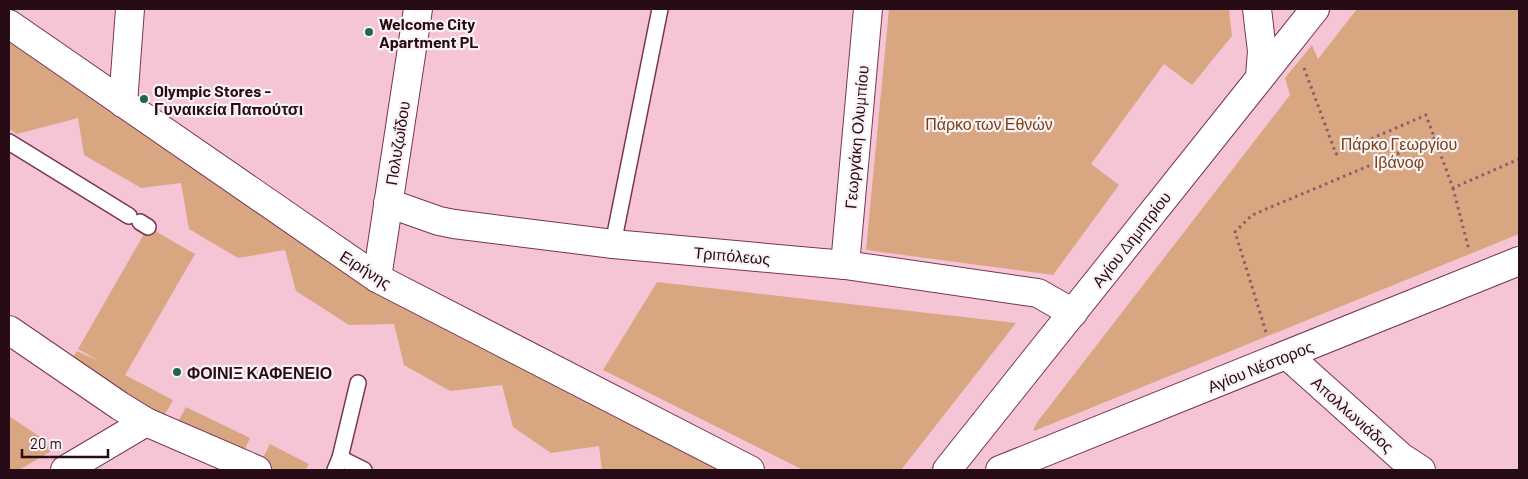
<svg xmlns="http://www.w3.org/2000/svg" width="1528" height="479" font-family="Barlow,sans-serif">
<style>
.green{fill:#d9a682}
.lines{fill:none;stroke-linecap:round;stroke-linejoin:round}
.lane-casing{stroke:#783551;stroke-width:18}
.street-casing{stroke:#783551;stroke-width:30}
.secondary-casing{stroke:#783551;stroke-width:30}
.highway-casing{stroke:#783551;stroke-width:30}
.path{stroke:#845f6d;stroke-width:3;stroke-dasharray:2.5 4;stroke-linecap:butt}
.lane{stroke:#fff;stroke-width:15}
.street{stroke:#fff;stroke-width:28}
.secondary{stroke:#fff;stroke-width:28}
.highway{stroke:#fff;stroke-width:28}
.poi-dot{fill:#1f6455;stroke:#fbf2f5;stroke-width:2}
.labels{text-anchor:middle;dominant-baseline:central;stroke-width:4.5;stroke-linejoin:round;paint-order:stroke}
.poi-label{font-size:16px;font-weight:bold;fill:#270b17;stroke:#fbf2f5;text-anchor:start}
.park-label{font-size:16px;fill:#764219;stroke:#fbf2f5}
.street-label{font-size:16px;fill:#270b17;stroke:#fbf2f5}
</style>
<rect width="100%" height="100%" fill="#f5c5d5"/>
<g class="green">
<polygon points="889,9 1229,9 1232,36 1192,85 1164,64 1091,164 1119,185 1053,275 866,250"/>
<polygon points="1357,9 1519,9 1519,234 1034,431 1034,428 1038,421 1290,95 1285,78 1312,45 1318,59"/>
<polygon points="9,41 193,163 738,470 602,470 599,446 551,453 513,427 502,385 450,391 404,365 394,324 349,325 296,291 285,250 238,258 189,229 181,183 141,188 84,155 78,118 17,134 9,129"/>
<polygon points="148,227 195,254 125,375 173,400 161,421 70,362 77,351 101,362 78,349"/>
<polygon points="657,282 1016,323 901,470 803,470 603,370"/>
<polygon points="186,407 250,438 241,458 175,427"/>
<polygon points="9,416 55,447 53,450 19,470 9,470"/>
<polygon points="270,444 309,464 305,470 264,470 258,467"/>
</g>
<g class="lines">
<g class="lane-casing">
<g id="lane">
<polyline points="9,142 129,216"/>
<polyline points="140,222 148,227"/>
<polyline points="613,244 660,9"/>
<polyline points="340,458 364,470"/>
<polyline points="335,470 340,458 358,383"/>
</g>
</g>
<g class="street-casing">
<g id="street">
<polyline points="123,103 130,9"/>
<polyline points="388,203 439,221 454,224 613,244 845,265 1038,293 1073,313"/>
<polyline points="845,265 868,9"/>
<polyline points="377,278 418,9"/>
<polyline points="9,330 120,406 146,422 257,470"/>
<polyline points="1287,355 1401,457 1421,470"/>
<polyline points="65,470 146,422"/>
</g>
</g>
<g class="secondary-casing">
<g id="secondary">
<polyline points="9,24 377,278 750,470"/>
<polyline points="947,470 1315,9"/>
<polyline points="1000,470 1519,261"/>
</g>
</g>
<g class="highway-casing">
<polyline id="highway" points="1257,9 1262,51 1260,76"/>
</g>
<g class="path">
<polyline points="1304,68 1336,154 1426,115 1453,188 1519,159"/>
<polyline points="1453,188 1469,250"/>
<polyline points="1266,332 1235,232 1252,215 1435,138"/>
</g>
<use href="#lane" class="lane"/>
<use href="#street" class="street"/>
<use href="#secondary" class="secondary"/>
<use href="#highway" class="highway"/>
</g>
<g class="poi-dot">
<circle cx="369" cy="32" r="5"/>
<circle cx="144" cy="99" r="5"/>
<circle cx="177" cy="372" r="5"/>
</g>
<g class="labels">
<g class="poi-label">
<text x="379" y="23">Welcome City<tspan x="379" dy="18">Apartment PL</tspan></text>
<text x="154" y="90">Olympic Stores -<tspan x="154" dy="18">Γυναικεία Παπούτσι</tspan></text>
<text x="187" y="372">ΦΟΙΝΙΞ ΚΑΦΕΝΕΙΟ</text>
</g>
<g class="park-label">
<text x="989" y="123">Πάρκο των Εθνών</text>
<text x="1399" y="143">Πάρκο Γεωργίου<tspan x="1399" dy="18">Ιβάνοφ</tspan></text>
</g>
<g class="street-label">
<text transform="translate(856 137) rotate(-85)">Γεωργάκη Ολυμπίου</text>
<text transform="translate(397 143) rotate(-81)">Πολυζωΐδου</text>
<text transform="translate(1131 239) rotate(-52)">Αγίου Δημητρίου</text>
<text transform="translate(732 255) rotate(5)">Τριπόλεως</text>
<text transform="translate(366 269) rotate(32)">Ειρήνης</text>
<text transform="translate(1260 366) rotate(-22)">Αγίου Νέστορος</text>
<text transform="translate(1353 414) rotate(42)">Απολλωνιάδος</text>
</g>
</g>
<rect width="1528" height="479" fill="none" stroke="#270b17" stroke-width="20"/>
<path d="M22 449v8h86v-8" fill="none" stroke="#270b17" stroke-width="2.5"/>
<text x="30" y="449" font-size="15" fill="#270b17" stroke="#fbf2f5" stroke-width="4" paint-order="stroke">20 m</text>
</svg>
